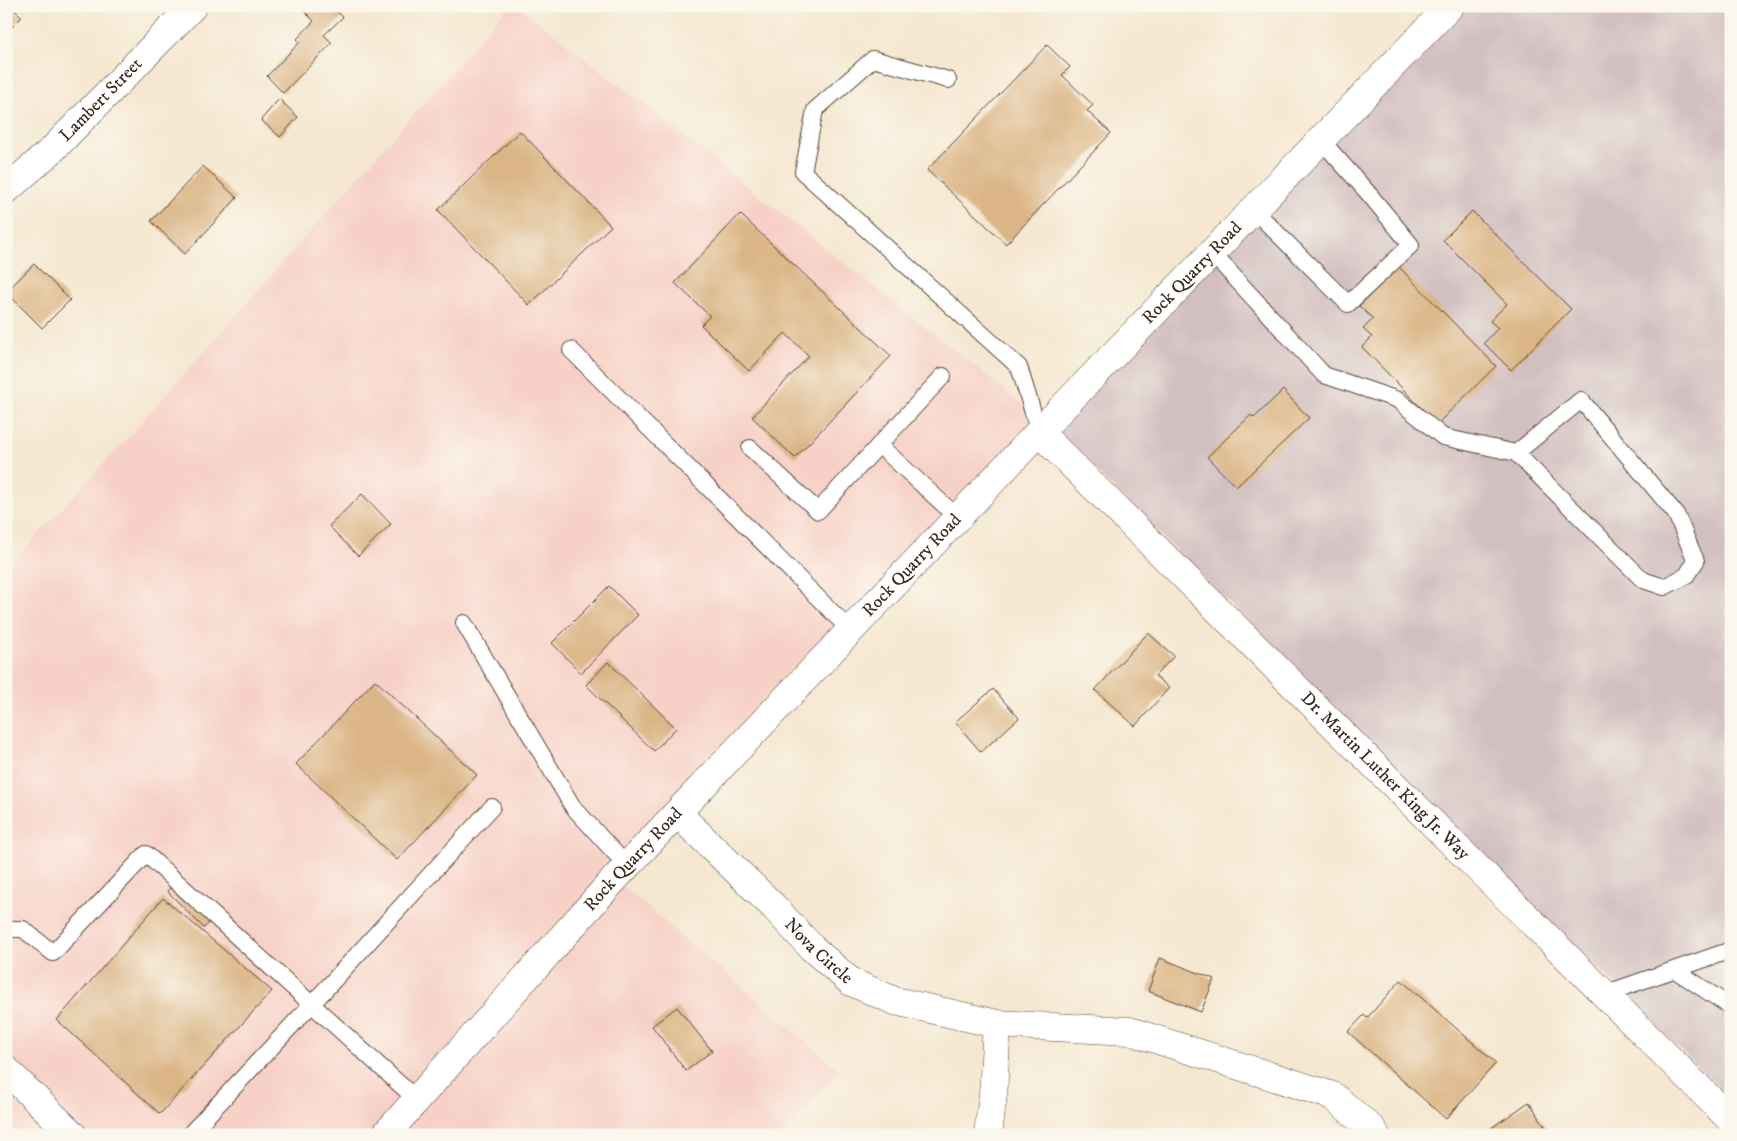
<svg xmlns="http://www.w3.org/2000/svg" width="1737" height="1141" font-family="'IM FELL DW Pica',serif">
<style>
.built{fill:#f7d1c7}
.industrial{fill:#d2bfc0}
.building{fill:#dbb586}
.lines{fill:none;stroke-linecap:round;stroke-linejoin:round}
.service-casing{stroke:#574639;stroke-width:18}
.minor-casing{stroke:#574639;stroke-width:29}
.tertiary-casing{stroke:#574639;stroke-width:29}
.service{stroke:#fff;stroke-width:16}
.minor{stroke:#fff;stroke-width:28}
.tertiary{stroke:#fff;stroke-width:28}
.labels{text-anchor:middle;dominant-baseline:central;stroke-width:4.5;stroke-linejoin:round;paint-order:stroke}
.street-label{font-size:18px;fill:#3b2a1e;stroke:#fbf7ec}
</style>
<rect width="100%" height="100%" fill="#fbf7ec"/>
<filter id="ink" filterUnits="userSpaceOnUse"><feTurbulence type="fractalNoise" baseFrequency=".02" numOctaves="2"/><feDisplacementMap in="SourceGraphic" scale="10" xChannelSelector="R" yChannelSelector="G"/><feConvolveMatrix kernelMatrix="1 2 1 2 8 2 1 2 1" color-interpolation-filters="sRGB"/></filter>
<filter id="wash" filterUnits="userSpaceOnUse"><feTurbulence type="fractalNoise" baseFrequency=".0096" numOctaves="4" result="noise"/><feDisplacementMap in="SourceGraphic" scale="20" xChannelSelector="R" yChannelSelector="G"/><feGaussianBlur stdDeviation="1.12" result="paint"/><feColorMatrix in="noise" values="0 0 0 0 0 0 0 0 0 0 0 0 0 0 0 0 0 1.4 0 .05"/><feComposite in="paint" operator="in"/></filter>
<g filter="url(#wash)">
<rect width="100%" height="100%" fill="#f5e7d0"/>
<polygon class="built" points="509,6 519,6 1045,422 612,877 840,1070 781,1135 6,1135 6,569 134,431"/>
<polygon class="industrial" points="1443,6 1731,6 1731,1100 1047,423"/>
<g id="blocks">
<g class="building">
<polygon points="6,6 11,6 22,17 6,33"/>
<polygon points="307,6 335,6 333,8 343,17 324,35 332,43 283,93 267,76 300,42 297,39 314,21 303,10"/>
<polygon points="1047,45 1070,67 1062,75 1093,105 1087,111 1111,133 1006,244 927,170"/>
<polygon points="279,99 298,117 280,137 261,120"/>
<polygon points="520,131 611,226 529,305 438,210"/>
<polygon points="203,166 237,198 185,254 151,221"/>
<polygon points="1472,211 1571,309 1511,370 1484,343 1498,328 1490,321 1507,304 1443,240"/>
<polygon points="740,214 891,356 795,458 752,417 809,356 785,333 749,371 701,325 710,316 675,283"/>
<polygon points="34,264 70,300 42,328 6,292"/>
<polygon points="1399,267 1496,366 1437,424 1362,347 1372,337 1363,329 1373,319 1359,306"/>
<polygon points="1283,390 1309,418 1236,487 1207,457 1251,415 1254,418"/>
<polygon points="362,494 391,524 358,556 329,526"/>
<polygon points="609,586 638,615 581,673 552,643"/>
<polygon points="1148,633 1174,656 1155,676 1169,688 1135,726 1095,690"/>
<polygon points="608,662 676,728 654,751 586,685"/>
<polygon points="375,680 477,775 397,860 296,764"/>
<polygon points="993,689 1019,718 981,752 955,722"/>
<polygon points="175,883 212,919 204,928 167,891"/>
<polygon points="163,898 272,991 160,1114 57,1020"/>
<polygon points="1160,958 1214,979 1201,1012 1148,991"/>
<polygon points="1401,980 1496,1063 1446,1119 1348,1032 1364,1015 1367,1018"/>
<polygon points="677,1007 712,1051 686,1071 652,1026"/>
<polygon points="1529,1102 1551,1135 1481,1135"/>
</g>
</g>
</g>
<g filter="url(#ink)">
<use href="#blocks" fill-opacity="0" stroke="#574639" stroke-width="1"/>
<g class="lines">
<g class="service-casing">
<g id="service">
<polyline points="948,80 873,59 815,110 803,172 1019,367 1039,432"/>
<polyline points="1254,210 1348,304 1411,245 1369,194 1321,140"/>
<polyline points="1212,253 1324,375 1398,400 1443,437 1516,453 1643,580 1664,587 1686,576 1696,561 1676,514 1581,400 1516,453"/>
<polyline points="571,350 850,630"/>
<polyline points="943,376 879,445 957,517"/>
<polyline points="750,448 818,511 879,445"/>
<polyline points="464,623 573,807 627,866"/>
<polyline points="6,929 23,929 53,953 146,854 416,1099"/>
<polyline points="1675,970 1731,1007"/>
<polyline points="1604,994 1731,950"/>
<polyline points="189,1135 312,1004 492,807"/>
</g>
</g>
<g class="minor-casing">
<g id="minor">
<path id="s1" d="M 6,190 L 52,150 L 193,6"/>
<path id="s2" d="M 1039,432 L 1731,1120"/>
<path id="s3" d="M 677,813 L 774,907 L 812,948 L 851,982 L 895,1001 L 997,1024 L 1130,1031 L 1333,1096 L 1372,1129 L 1376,1135"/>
<polyline points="6,1070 73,1135"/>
<polyline points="988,1135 993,1094 997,1024"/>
</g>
</g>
<g class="tertiary-casing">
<g id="tertiary">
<path id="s4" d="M 385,1135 L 608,886 L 677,813 L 1039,432 L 1450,6"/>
</g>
</g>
<use href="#service" class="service"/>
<use href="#minor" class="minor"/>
<use href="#tertiary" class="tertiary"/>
</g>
</g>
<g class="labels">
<g class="street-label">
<text stroke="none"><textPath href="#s1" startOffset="131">Lambert Street</textPath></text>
<text stroke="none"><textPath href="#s4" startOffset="1181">Rock Quarry Road</textPath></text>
<text stroke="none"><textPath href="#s4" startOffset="776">Rock Quarry Road</textPath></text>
<text stroke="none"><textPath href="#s2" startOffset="488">Dr. Martin Luther King Jr. Way</textPath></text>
<text stroke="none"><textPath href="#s4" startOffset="371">Rock Quarry Road</textPath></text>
<text stroke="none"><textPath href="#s3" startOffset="198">Nova Circle</textPath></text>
</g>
</g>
<rect width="1737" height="1141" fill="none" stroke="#fbf7ec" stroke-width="25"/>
</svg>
